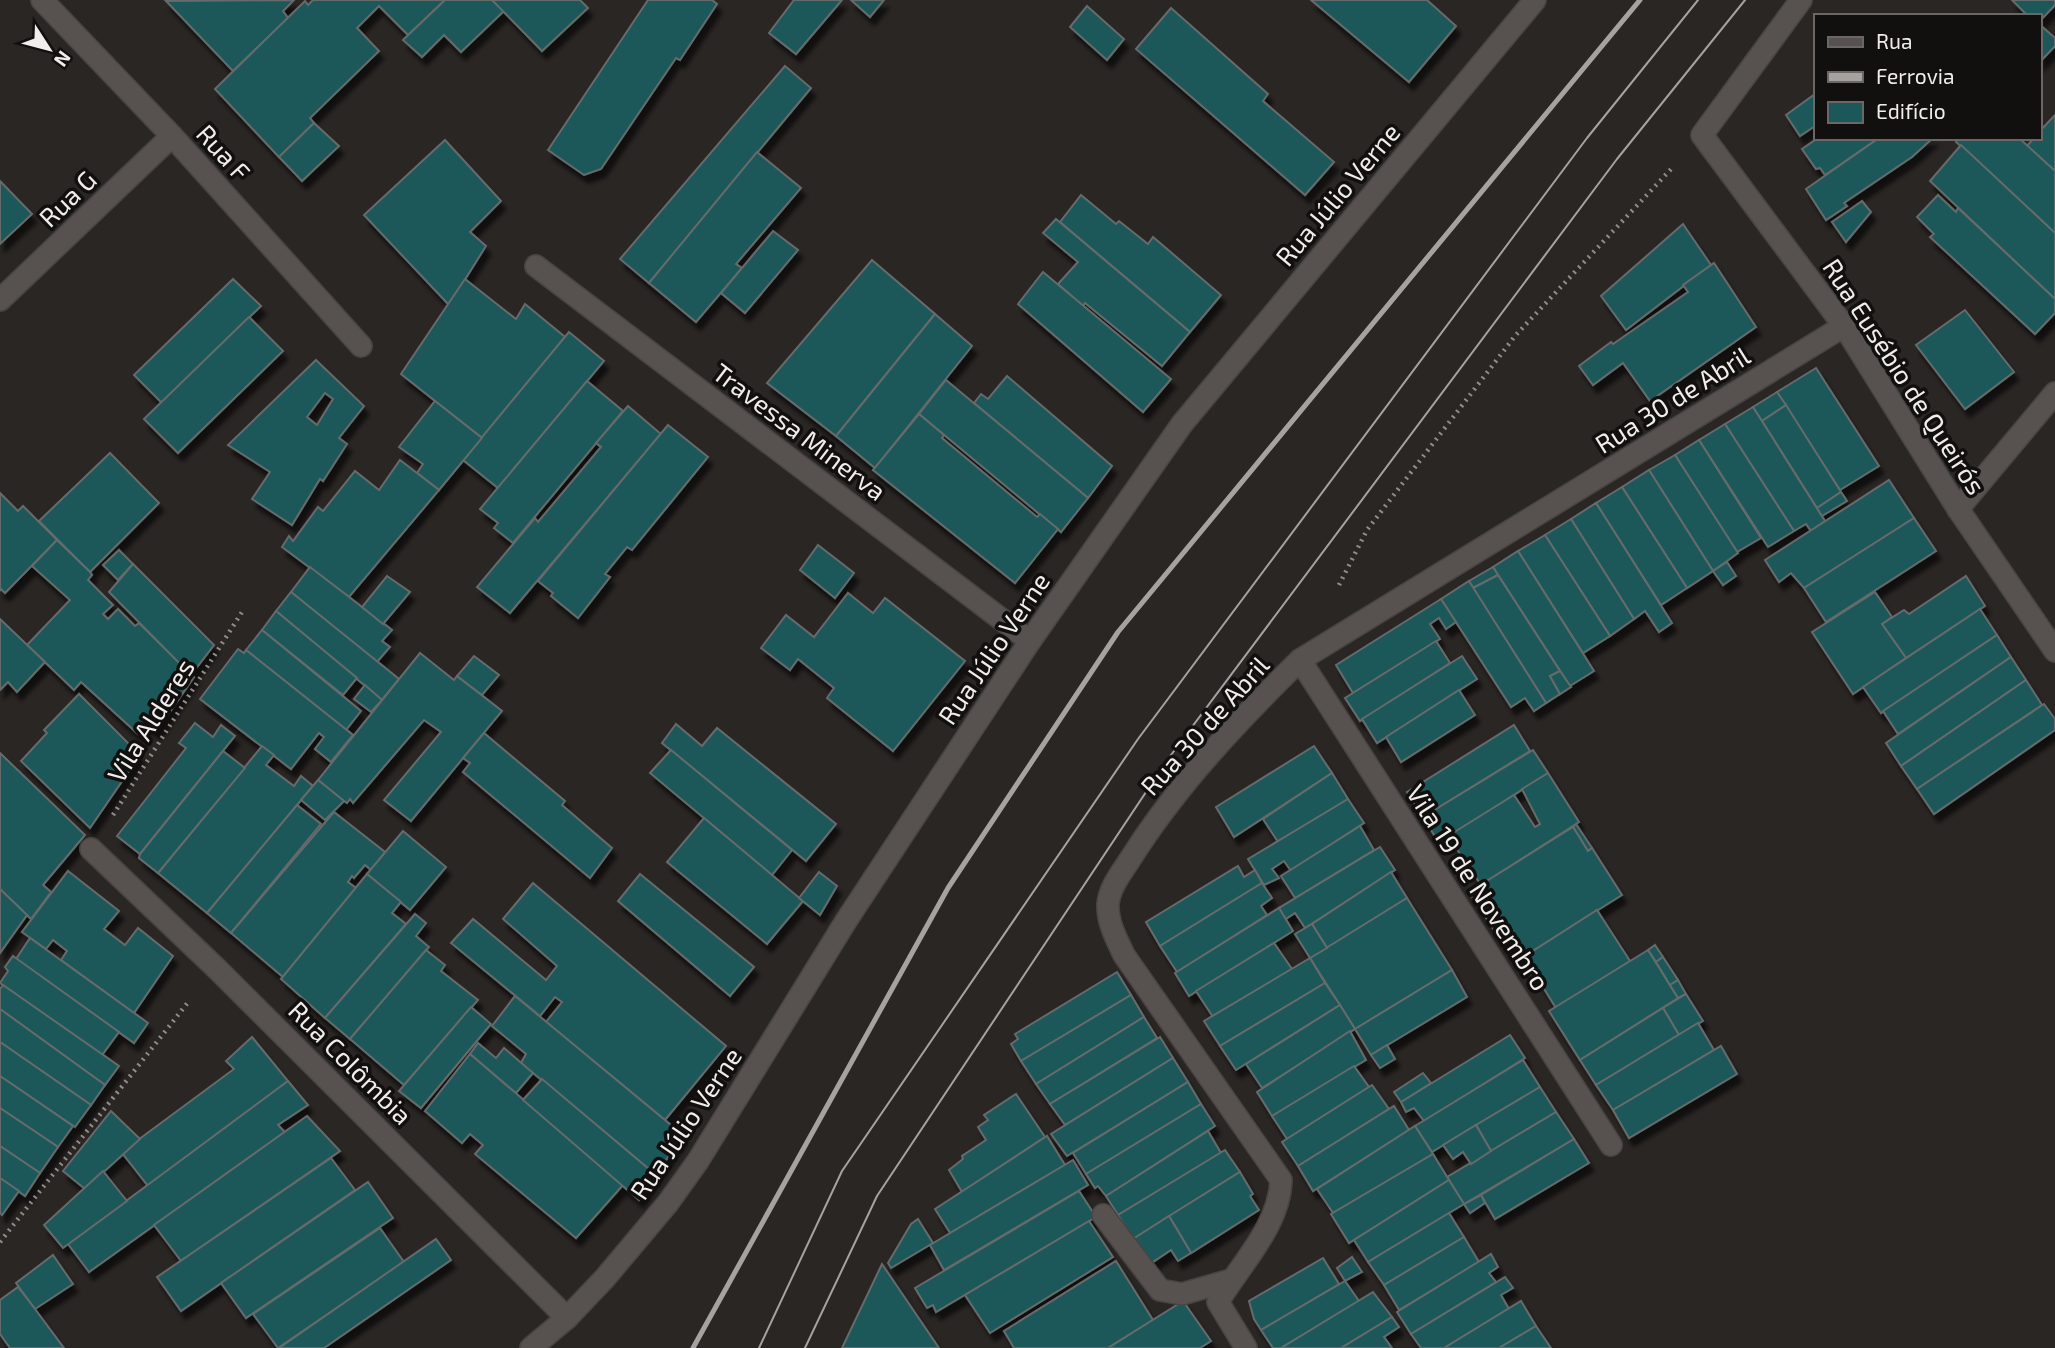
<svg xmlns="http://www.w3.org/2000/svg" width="2055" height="1348" font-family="'Exo 2',sans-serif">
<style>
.building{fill:#1b585a;stroke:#656b6b;stroke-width:2;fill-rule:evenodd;filter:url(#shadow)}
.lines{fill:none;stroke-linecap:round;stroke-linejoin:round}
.lane-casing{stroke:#484442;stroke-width:24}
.street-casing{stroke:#484442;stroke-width:24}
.path{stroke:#908c8a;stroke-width:4.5;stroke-dasharray:2 5;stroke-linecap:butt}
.lane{stroke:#575250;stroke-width:21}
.street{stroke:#575250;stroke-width:21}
.tram{stroke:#a6a2a0;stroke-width:2}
.rail{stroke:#a6a2a0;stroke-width:5}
.labels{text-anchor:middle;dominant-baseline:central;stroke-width:7;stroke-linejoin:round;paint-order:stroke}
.street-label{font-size:26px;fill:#f0edeb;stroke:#11100f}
</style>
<defs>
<filter id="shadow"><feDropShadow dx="4.5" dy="8" stdDeviation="2" flood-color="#0009"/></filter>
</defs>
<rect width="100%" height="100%" fill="#2a2624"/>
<g class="building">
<polygon points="294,0 283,11 288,18 233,71 166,1"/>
<polygon points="313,0 445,0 408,35 379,6 357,28 379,51 310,118 314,123 279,157 215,89 305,1 308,5"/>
<polygon points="445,0 492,0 504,11 461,52 444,35 422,57 403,40"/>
<polygon points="492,0 580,0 588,8 542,51"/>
<polygon points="648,0 712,0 717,4 680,60 676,58 601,169 584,175 548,150"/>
<polygon points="794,0 842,0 796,54 769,33"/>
<polygon points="851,0 884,0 870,17"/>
<polygon points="1311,0 1427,0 1456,26 1409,82"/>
<polygon points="2012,0 2055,0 2055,5 2039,22 2039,16 2028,16"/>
<polygon points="1087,6 1124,39 1107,60 1070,27"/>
<polygon points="1171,8 1268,94 1263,101 1334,162 1305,195 1136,49"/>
<polygon points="2039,24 2055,38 2055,46 2039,63"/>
<polygon points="785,66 811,88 649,283 620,259"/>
<polygon points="1815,94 1815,126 1800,136 1786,115"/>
<polygon points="2055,115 2055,171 2027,146 2034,138 2039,138 2039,132"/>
<polygon points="314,123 339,146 302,181 279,157"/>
<polygon points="1818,138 1879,138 1825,175 1820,168 1816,169 1802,149"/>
<polygon points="1879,138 1933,138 1912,157 1844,203 1847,206 1826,220 1806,189"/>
<polygon points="1959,138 2019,138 2055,171 2055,233 1956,142"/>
<polygon points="445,140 501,201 470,232 486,246 449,305 364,215"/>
<polygon points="1961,145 2055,233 2055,299 1930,181"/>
<polygon points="757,152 801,188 736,264 742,268 696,322 649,283"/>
<polygon points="0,181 32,214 0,244"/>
<polygon points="1081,195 1116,224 1119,221 1148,244 1153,237 1221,295 1190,332 1060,222"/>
<polygon points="1938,195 1956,212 1958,208 2055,299 2055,313 2035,334 1930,237 1934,234 1917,217"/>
<polygon points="1862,201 1871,212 1846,242 1832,222"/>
<polygon points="1056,219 1190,332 1162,366 1085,303 1083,306 1058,284 1078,262 1043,233"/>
<polygon points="1683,224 1711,265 1626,330 1601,296"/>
<polygon points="773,231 798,250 745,313 721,293"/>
<polygon points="872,260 935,314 836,436 767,383"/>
<polygon points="1714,263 1756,327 1650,401 1623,363 1593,385 1579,366 1611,342 1613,344 1688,292 1683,285"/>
<polygon points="1043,272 1171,379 1143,412 1018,304"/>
<polygon points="233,279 261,306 162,403 134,375"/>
<polygon points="465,279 516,319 525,304 565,337 482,438 401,374"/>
<polygon points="1965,310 2014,372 1965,409 1916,345"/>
<polygon points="935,314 972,346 875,468 836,436"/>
<polygon points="249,317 283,351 178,453 144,419"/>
<polygon points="569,332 604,361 498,488 463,460"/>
<path d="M 316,360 L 364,406 L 339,438 L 347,444 L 323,481 L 320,479 L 292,525 L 252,499 L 270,472 L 228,445 ZM 325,393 L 333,399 L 317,425 L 307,417 Z"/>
<polygon points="1816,368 1879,466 1840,490 1777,392"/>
<polygon points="1007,376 1112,466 1088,498 974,403 981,394 988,399"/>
<polygon points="946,380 1088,498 1061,532 919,414"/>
<polygon points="587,381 623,411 513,543 494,528 498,523 480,509"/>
<polygon points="1777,392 1786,405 1762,421 1753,407"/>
<polygon points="435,401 482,438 439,490 417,473 423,464 399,447"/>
<polygon points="1786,405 1841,492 1817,508 1762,421"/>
<polygon points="628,406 661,434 510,613 477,587 535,518 538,522 601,447 596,443"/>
<polygon points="1753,407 1825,521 1811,531 1806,524 1794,531 1725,424"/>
<polygon points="919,414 944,435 942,438 1037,517 1040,514 1058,529 1015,583 873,470"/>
<polygon points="1725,424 1794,531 1768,547 1699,440"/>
<polygon points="668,425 708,457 632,550 627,547 605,574 610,577 578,618 551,596 553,593 538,581"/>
<polygon points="1699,440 1761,538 1737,552 1675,455"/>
<polygon points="110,453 159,503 90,572 39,521"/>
<polygon points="1675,455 1738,553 1713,571 1649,470"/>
<polygon points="400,460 439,490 349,597 282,547 289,536 293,541 318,507 323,511 355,471 379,490"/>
<polygon points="1649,470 1713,571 1687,588 1622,487"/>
<polygon points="1889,480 1914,518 1804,588 1791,573 1779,582 1765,560"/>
<polygon points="1622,487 1687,588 1661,605 1596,503"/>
<polygon points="1841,492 1847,501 1822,516 1817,508"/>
<polygon points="0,493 18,511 23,506 57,540 5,593 1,589 0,591"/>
<polygon points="1596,503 1672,623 1659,632 1645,611 1634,619 1571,519"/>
<polygon points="1914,518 1936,551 1826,622 1804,588"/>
<polygon points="1571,519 1634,619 1610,636 1545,535"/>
<polygon points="1545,535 1610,636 1583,653 1518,551"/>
<polygon points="57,540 90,572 92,575 88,580 113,605 103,614 108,619 118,609 135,626 139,623 194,677 156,732 147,724 138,734 81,682 74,690 27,645 70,600 32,566"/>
<polygon points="818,545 854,573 835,598 800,570"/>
<polygon points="119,550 133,564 118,580 103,565"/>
<polygon points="1518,551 1594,671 1570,686 1493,567"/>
<polygon points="1727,562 1736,576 1723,585 1713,571"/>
<polygon points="133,564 214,645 191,675 109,592"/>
<polygon points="310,567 392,630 382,641 390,647 377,662 291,592"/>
<polygon points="1493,567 1498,575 1473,588 1469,581"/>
<polygon points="1498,575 1560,671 1550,676 1560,694 1546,703 1473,588"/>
<polygon points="387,576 410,592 383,624 362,607"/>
<polygon points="1966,576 1985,606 1906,658 1882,624 1904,610 1909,614"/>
<polygon points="1469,581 1546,703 1534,711 1525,698 1511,707 1441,599"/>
<polygon points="291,592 399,679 382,700 276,611"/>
<polygon points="1875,592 1892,617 1882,624 1906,658 1853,694 1812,632"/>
<polygon points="848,593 873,613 885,598 965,661 893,751 827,698 834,688 798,659 790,670 761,648 786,615 814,637"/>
<polygon points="1441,599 1456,622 1446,629 1439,618 1430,624 1440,639 1353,693 1336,665"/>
<polygon points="1980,609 1997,635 1881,713 1863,687"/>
<polygon points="276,611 357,678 343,695 262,630"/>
<polygon points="0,619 45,662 17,692 8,682 0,690"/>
<polygon points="262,630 361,711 346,730 246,650"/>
<polygon points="1997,635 2011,657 1898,734 1883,711"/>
<polygon points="1436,641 1450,663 1360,721 1345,698"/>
<polygon points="238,649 244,653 246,650 353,735 331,762 315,749 324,737 319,733 291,769 200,699"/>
<polygon points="420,653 454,680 457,676 502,711 411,821 384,800 441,732 424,720 353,803 350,799 347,803 344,801 318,780"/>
<polygon points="474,656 499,675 482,695 457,676"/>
<polygon points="1462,656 1477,679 1377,743 1362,719"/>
<polygon points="2011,657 2026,680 1901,766 1886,743"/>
<polygon points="1560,671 1571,687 1560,694 1550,676"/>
<polygon points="2026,680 2042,705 1917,789 1901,766"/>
<polygon points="365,685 382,700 371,712 354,699"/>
<polygon points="1459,690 1475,715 1401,762 1386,737"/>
<polygon points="79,694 140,755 90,828 21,761 47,733 44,730"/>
<polygon points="2044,704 2055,719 2055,730 1934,814 1917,789"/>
<polygon points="195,723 213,737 221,725 235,736 140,854 117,836 186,748 179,743"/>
<polygon points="676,724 702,746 717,728 836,824 806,861 662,743"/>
<polygon points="1514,725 1530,751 1423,817 1407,792"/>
<polygon points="484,733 565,801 562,805 612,848 590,878 463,772 470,763 463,758"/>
<polygon points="262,746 274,755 266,765 294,786 301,776 313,786 207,913 158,873"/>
<polygon points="1314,746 1332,773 1234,837 1216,807"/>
<polygon points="671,750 792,850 772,875 650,773"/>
<polygon points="1533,750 1548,773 1439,843 1423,817"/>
<polygon points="223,751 245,768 158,873 139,858 140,854"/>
<polygon points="0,753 85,835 43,885 51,892 31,919 0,889"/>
<polygon points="1332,773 1348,799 1278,842 1263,819"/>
<polygon points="1548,773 1579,822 1481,885 1448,836 1514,795 1535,827 1540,824 1522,789"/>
<polygon points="318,780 344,801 325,820 301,800"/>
<polygon points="1348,799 1364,823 1291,871 1284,861 1272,869 1279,878 1264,885 1248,859"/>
<polygon points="297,805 321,824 231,933 207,913"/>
<polygon points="334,812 385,852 371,870 365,865 354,878 352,876 348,882 356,888 283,977 231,933"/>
<polygon points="704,818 803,901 767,944 667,862"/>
<polygon points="1576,824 1592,848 1588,851 1573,827"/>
<polygon points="1360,826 1374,850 1295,898 1281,876"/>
<polygon points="1573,827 1588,851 1592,848 1622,895 1515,962 1469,892"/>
<polygon points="403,831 446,867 410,910 367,874"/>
<polygon points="1380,847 1395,870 1305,928 1295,913 1286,919 1283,916 1279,908"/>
<polygon points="1238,866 1244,877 1255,870 1262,883 1160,946 1146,922"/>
<polygon points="68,871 119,911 104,929 125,945 138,928 173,956 134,1013 61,960 67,951 53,940 46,949 22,932"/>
<polygon points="819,872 837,886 820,915 799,898"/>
<polygon points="1391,872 1407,898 1327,948 1312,924"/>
<polygon points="367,874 401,902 392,913 406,924 325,1018 281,979"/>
<polygon points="640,874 754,967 730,996 618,901"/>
<polygon points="533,883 726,1046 665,1120 546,1022 562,1002 555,997 540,1016 451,943 473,919 546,980 557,966 503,919"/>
<polygon points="1262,883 1272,898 1261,906 1267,915 1177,972 1160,946"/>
<polygon points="0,889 27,915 0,953"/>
<polygon points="1407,898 1452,970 1355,1029 1310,958"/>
<polygon points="1279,908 1293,931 1189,996 1175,973"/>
<polygon points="1597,910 1630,961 1556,1008 1536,976 1532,978 1519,960"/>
<polygon points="415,914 426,923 416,936 429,947 350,1039 325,1018"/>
<polygon points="1312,924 1327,948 1310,958 1295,934"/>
<polygon points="30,938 148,1023 134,1043 16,959"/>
<polygon points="1274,943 1292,969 1213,1017 1196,991"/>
<polygon points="1655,945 1663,957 1656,962 1648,950"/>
<polygon points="426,950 445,965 441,971 478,1000 404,1085 350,1039"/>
<polygon points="1648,950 1678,998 1580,1060 1549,1011"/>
<polygon points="13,956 119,1032 102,1055 0,983 8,971 5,967"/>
<polygon points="1663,957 1678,980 1670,985 1656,962"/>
<polygon points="1310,958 1325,983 1220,1046 1204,1021"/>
<polygon points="1452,970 1467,997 1371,1055 1355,1029"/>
<polygon points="1117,972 1131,995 1021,1061 1011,1044 1018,1039 1015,1034"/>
<polygon points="1678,980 1686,994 1678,998 1670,985"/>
<polygon points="1325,983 1340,1005 1236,1070 1220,1046"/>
<polygon points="3,985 119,1066 105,1085 0,1009 0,989"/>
<polygon points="1686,994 1703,1021 1679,1035 1663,1008"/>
<polygon points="1131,995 1144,1017 1036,1084 1021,1061"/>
<polygon points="515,996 683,1135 656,1175 521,1063 526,1054 492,1026"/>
<polygon points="1340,1005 1355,1029 1262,1088 1246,1064"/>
<polygon points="471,1007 491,1024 421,1108 399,1091"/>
<polygon points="1663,1008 1679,1035 1596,1085 1580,1060"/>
<polygon points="0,1009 105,1085 91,1105 0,1042"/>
<polygon points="1144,1017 1157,1038 1050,1104 1036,1084"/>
<polygon points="1698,1023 1714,1050 1613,1110 1596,1085"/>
<polygon points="1350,1031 1366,1060 1272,1116 1257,1092"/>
<polygon points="1510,1035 1525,1058 1424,1121 1414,1108 1406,1112 1401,1102"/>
<polygon points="252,1037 288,1081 148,1186 123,1154 138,1140 234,1069 226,1061"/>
<polygon points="1160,1037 1173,1058 1065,1125 1050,1104"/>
<polygon points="0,1042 91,1105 75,1127 0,1076"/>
<polygon points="478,1043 496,1058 504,1048 533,1073 516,1093 470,1054"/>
<polygon points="1387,1045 1395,1059 1380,1068 1371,1055"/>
<polygon points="1721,1046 1737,1074 1629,1138 1613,1110"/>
<polygon points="470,1054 623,1185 576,1238 475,1154 483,1145 470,1134 462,1143 425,1111"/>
<polygon points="1173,1058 1188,1082 1067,1156 1051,1134"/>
<polygon points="1523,1060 1540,1087 1432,1152 1415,1126"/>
<polygon points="1354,1066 1369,1087 1287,1139 1272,1116"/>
<polygon points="1423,1073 1431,1083 1401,1102 1394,1092"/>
<polygon points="0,1076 73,1126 58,1147 0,1108"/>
<polygon points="542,1079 656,1175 639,1200 523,1100"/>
<polygon points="288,1081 308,1105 278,1125 285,1132 89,1272 68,1244"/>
<polygon points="1188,1082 1201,1104 1086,1174 1073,1153"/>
<polygon points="1372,1085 1389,1109 1298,1166 1282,1142"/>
<polygon points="1540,1087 1556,1112 1491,1151 1476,1125"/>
<polygon points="1016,1094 1045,1137 962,1192 949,1170 963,1159 962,1156 986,1140 978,1127 988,1120 984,1115"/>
<polygon points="1201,1104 1215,1126 1106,1196 1098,1186 1095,1188 1086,1174"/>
<polygon points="1394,1106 1409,1130 1313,1191 1298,1166"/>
<polygon points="0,1108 58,1147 40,1173 0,1146"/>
<polygon points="111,1111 140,1139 85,1189 63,1171"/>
<polygon points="1556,1112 1574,1139 1464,1204 1447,1177"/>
<polygon points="307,1116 340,1151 181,1261 154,1225"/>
<polygon points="1476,1125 1491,1151 1471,1164 1463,1152 1453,1159 1443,1145"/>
<polygon points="1415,1126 1433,1154 1333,1213 1317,1189"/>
<polygon points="1208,1131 1221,1153 1118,1215 1106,1196"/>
<polygon points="1047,1136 1065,1165 950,1233 935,1209"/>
<polygon points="1574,1139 1589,1163 1495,1219 1481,1195"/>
<polygon points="0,1146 40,1173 25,1196 0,1178"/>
<polygon points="1225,1150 1240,1172 1133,1239 1118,1215"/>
<polygon points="1433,1154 1449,1180 1349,1243 1331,1214"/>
<polygon points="331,1158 355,1190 181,1311 157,1277"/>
<polygon points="1073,1160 1088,1185 944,1270 930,1245"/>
<polygon points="103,1171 127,1201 63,1248 44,1225"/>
<polygon points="1240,1172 1253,1194 1250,1196 1259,1210 1191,1253 1169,1216"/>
<polygon points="0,1178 19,1191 2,1215 0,1213"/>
<polygon points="1449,1180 1464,1204 1368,1262 1354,1240"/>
<polygon points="368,1182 393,1218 246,1318 221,1283"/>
<polygon points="1079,1191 1096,1217 936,1312 933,1305 927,1308 915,1288"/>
<polygon points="1481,1195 1485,1203 1470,1213 1464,1204"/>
<polygon points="1449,1213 1464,1237 1384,1285 1368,1262"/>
<polygon points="1169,1216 1191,1253 1178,1261 1171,1250 1150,1264 1133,1239"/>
<polygon points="918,1219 933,1243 891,1268 888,1263 911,1224"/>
<polygon points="1089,1221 1113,1257 990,1333 965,1295"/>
<polygon points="380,1228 404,1262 278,1348 253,1314"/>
<polygon points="1464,1237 1479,1262 1399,1310 1384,1285"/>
<polygon points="436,1239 451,1260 324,1348 279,1348"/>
<polygon points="1491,1254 1498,1267 1489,1273 1496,1282 1411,1334 1397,1312"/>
<polygon points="53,1255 73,1284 35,1309 16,1283"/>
<polygon points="1352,1257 1362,1272 1345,1281 1337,1268"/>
<polygon points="1323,1258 1339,1284 1261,1330 1254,1319 1249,1301"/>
<polygon points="1116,1261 1153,1320 1108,1348 1014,1348 1004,1331"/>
<polygon points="882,1264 939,1348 842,1348"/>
<polygon points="1505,1277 1513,1288 1501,1295 1509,1309 1444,1348 1421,1348 1411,1334"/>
<polygon points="1345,1281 1359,1301 1281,1348 1273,1348 1261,1330"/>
<polygon points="18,1287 35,1309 64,1348 10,1348 0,1334 0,1300"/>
<polygon points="1373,1292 1392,1317 1341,1348 1281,1348"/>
<polygon points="1183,1301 1211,1341 1200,1348 1108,1348"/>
<polygon points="1521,1301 1536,1326 1499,1348 1444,1348"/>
<polygon points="1392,1317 1399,1327 1384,1337 1392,1348 1341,1348"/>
<polygon points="1536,1326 1551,1348 1499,1348"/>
</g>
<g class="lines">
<g class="lane-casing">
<polyline id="lane" points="1103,1215 1160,1290 1182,1294 1231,1280"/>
</g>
<g class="street-casing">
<g id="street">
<polyline points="42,0 172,136 361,346"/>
<polyline points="1801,0 1702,135 1844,326 1958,509 2055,651"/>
<polyline points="536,266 1030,641"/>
<polyline points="0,300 172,136"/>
<polyline points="1958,509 2055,393"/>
<polyline points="1300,660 1611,1145"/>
<polyline points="91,849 215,967 567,1318"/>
<polyline points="531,1348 567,1318 605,1278 668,1203 698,1161 846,921 1030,641 1182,424 1535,0"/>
<path d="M 1246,1348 L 1218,1302 C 1240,1265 1280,1225 1281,1180 L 1124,955 C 1117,940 1107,922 1108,904 C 1109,889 1121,873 1129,861 C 1176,786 1237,722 1300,660 L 1844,326"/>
</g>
</g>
<g class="path">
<polyline points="1339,585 1367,530 1515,336 1673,167"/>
<polyline points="113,815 242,612"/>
<polyline points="0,1242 189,1001"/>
</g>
<use href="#lane" class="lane"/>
<use href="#street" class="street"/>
<g class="tram">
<polyline points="759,1348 842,1171 1138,739 1587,138 1698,0"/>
<polyline points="805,1348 877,1196 1168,759 1617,159 1745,0"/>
</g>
<polyline class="rail" points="693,1348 948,888 1118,632 1640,0"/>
</g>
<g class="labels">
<g class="street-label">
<text transform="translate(224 152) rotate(48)">Rua F</text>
<text transform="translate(1337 194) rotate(-50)">Rua Júlio Verne</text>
<text transform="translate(67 198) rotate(-44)">Rua G</text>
<text transform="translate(1905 376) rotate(57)">Rua Eusébio de Queirós</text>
<text transform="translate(1672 399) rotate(-32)">Rua 30 de Abril</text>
<text transform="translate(800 431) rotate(37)">Travessa Minerva</text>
<text transform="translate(993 648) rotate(-56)">Rua Júlio Verne</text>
<text transform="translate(150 720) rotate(-58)">Vila Alderes</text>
<text transform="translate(1204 725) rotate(-48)">Rua 30 de Abril</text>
<text transform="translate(1479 887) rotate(57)">Vila 19 de Novembro</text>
<text transform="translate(351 1062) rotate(45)">Rua Colômbia</text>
<text transform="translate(685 1123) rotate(-56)">Rua Júlio Verne</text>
</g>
</g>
<rect x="1814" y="14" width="228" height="126" fill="#11100f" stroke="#6a6867" stroke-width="2"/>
<rect x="1828" y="37" width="35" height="10" fill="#575250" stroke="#6a6867" stroke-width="2"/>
<text x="1876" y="49" font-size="21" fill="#f0edeb">Rua</text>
<rect x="1828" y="72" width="35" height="10" fill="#a6a2a0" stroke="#6a6867" stroke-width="2"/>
<text x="1876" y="84" font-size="21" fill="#f0edeb">Ferrovia</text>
<rect x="1828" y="102" width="35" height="21" fill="#1b585a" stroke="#6a6867" stroke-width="2"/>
<text x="1876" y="119" font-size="21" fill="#f0edeb">Edifício</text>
<g transform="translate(49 49) rotate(126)" stroke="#11100f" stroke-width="5" paint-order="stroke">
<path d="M0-5L12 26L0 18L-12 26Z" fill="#f0edeb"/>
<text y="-10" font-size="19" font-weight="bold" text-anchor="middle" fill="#f0edeb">N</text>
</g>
</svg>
